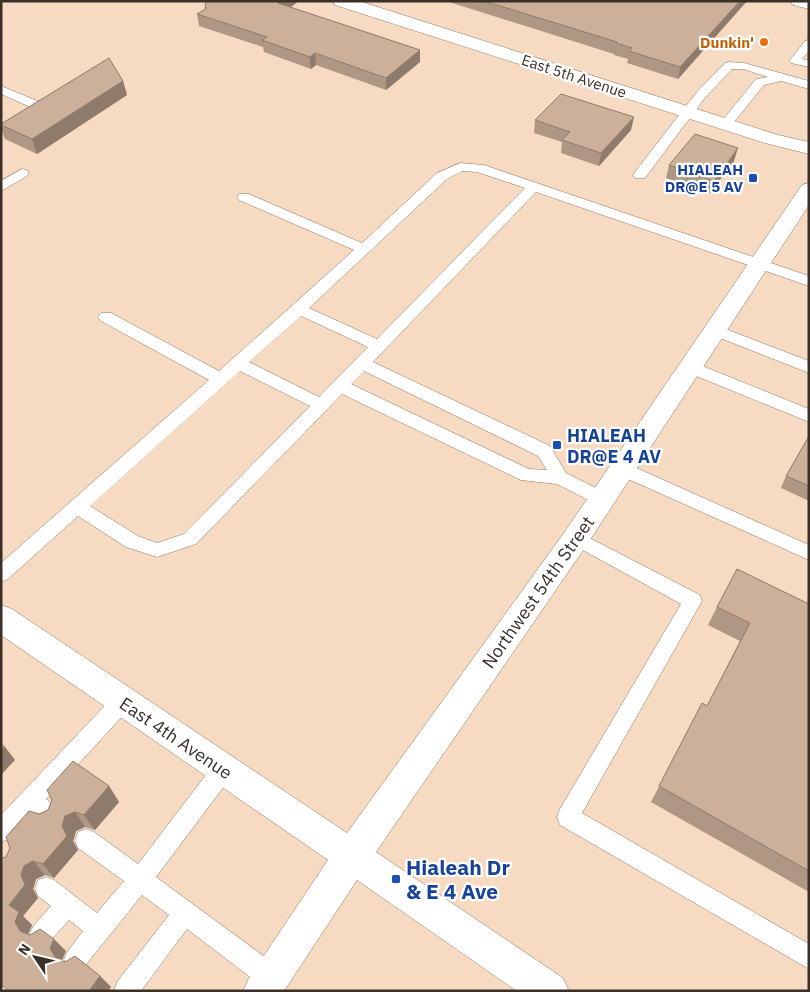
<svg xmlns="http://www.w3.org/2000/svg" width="810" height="992" font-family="'IBM Plex Sans',sans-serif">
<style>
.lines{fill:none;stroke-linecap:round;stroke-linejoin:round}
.service-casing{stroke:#927862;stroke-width:1}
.minor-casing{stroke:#927862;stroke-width:1}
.secondary-casing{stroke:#927862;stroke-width:1}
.service{fill:#fff;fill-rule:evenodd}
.minor{fill:#fff;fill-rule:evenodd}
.secondary{fill:#fff;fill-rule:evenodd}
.wall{fill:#af9784}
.shaded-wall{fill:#8f7b6b}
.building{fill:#ccb099;stroke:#8f7b6b}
.food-dot{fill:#e8710a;stroke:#fff;stroke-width:2}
.transit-dot{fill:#1a4fb4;stroke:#fff;stroke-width:2}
.labels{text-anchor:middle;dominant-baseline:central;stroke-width:4.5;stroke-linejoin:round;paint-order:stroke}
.far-food-label{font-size:15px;font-weight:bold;fill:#c56008;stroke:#fff;text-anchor:end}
.far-street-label{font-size:15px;fill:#3b3027;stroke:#fff}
.far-transit-label{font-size:15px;font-weight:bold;fill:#164399;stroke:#fff;text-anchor:end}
.transit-label{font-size:18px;font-weight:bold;fill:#164399;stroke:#fff;text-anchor:start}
.street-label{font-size:18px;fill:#3b3027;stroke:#fff}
.near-transit-label{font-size:21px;font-weight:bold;fill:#164399;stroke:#fff;text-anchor:start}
</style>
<rect width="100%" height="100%" fill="#f7dac2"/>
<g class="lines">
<g class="service-casing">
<g id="service">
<polygon points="809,40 809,51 802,59 809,60 809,67 791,63 789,61 791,59 805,41"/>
<polygon points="729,62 744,63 809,81 809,89 781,81 764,85 729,128 721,128 719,125 721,122 756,79 768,77 743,69 732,69 704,99 645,178 635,178 633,175 635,172 696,93 725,63"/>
<polygon points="1,86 45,104 47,107 45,110 37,110 1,94"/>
<path d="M 460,163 L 484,165 L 809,276 L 809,286 L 536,192 L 373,362 L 550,446 L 566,473 L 608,494 L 611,499 L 608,504 L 602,506 L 596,504 L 557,484 L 521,480 L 342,394 L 196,544 L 157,557 L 126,547 L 78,516 L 8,579 L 1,582 L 1,563 L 209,380 L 101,321 L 98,317 L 101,313 L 111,313 L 219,371 L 354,250 L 239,200 L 237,197 L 239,194 L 249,194 L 362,243 L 437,173 ZM 462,171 L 477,172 L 525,188 L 377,339 L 309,308 L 447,179 ZM 301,316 L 368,347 L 319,397 L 249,362 ZM 240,371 L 310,406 L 184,534 L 157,543 L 138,536 L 90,506 ZM 364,371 L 538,456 L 547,470 L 529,469 L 351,384 Z"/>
<polygon points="22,169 27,170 29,173 27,176 1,191 1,181"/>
<polygon points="715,325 809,361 809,373 710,334 707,330 710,326"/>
<polygon points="690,361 809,409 809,422 684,371 682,367 684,363"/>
<polygon points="623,462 809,545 809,560 617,474 614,469 617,464"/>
<polygon points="576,531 700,595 702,601 582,813 809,944 809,969 560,825 557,817 560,809 681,604 570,543 567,538 570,533"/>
<polygon points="123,692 130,694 133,701 130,708 46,799 58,808 61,816 58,824 50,827 42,824 31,815 9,839 1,842 1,815 116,694"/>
<polygon points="223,760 231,763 234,770 231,777 156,877 280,968 283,977 280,986 271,989 262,986 187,929 141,991 114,991 117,982 169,915 142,895 84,967 76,971 68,967 64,959 68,951 83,931 69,920 50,941 42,945 34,941 30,933 34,925 51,906 38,896 35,888 38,880 46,877 54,880 97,913 124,881 78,848 75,840 78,832 86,829 94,832 138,864 215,763"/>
</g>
</g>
<g class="minor-casing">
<g id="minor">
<polygon points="333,1 359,1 778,135 809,142 809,154 765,143 335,5"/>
<polygon points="791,1 809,1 809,9 793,5"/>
</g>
</g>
<g class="secondary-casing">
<polygon id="secondary" points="809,183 809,205 586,546 376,852 563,978 569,991 517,991 357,880 284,991 243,991 249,978 328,860 1,635 1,605 12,609 347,833 566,530 802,185"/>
</g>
<use href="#service" class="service"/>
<use href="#minor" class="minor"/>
<use href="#secondary" class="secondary"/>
</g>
<g class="wall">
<polygon points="446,1 747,1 678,79 627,63 628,59 614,55 614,54"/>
<polygon points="205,7 290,7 420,50 420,62 386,90 316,65 311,69 264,52 263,47 199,26 197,14 206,9"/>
<polygon points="123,81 127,95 37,154 5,139 1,128 1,124"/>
<polygon points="535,120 631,130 599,166 561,153 562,142 534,133"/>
<polygon points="734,161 710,193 666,178 669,165"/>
<polygon points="809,436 809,501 781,488 786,476"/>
<polygon points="809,604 809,892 651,802 702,703 707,706 740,641 708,625 717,607"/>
<polygon points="109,786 119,802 95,830 85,827 76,831 73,841 78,850 54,878 45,875 36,879 33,889 38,898 23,916 32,925 28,934 66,951 62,960 63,961 100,976 111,987 9,991 6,857 39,814"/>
</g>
<g class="shaded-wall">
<polygon points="281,1 299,1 280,15 278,3"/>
<polygon points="740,1 747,1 678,79 680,67"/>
<polygon points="420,50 420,62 386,90 386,78"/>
<polygon points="315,53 316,65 311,69 310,57"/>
<polygon points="123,81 127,95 37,154 32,139"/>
<polygon points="634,117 631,130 599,166 601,153"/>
<polygon points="738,148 734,161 710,193 714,181"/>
<polygon points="5,747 15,760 1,775 1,750"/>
<polygon points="109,786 119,802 95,830 84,815"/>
<polygon points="75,812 85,827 76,831 73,841 78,850 54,878 43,864 62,826 65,816"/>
<polygon points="33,861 45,875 36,879 33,889 38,898 23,916 32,925 28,934 20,931 15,922 9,905 24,866"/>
<polygon points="54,939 66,951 62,960 67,969 55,957 50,948"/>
<polygon points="100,976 111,987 108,991 89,991"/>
</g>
<g class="building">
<polygon points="206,1 281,1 278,3 420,50 386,78 315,53 310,57 262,40 267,37 197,14 207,8 205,7"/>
<polygon points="484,1 740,1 680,67 629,51 632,48 616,43 617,42"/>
<polygon points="109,58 123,81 32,139 1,125 1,124"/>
<polygon points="561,94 634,117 601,153 562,140 570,132 535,120"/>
<polygon points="695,134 738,148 714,181 669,165"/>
<polygon points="809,436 809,486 786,476"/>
<polygon points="737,569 809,604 809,871 659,786 702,703 707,706 750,623 717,607"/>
<polygon points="1,744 5,747 1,750"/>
<polygon points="73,761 109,786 84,815 75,812 65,816 62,826 67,836 43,864 33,861 24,866 21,875 25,885 9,905 19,912 15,922 20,931 30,935 40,929 54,939 50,948 55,957 65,962 75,956 100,976 89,991 9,991 1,984 1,858 6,857 10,848 6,837 29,811 39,814 48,810 52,800 47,790"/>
</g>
<circle class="food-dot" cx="764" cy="42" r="5"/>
<g class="transit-dot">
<rect x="748" y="173" width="10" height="10" rx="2.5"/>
<rect x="552" y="440" width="10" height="10" rx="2.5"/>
<rect x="391" y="874" width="10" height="10" rx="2.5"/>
</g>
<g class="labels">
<g class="far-food-label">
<text x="754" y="42">Dunkin'</text>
</g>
<g class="far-street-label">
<text transform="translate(574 76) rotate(18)">East 5th Avenue</text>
</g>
<g class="far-transit-label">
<text x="743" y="169">HIALEAH<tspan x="743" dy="17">DR@E 5 AV</tspan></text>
</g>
<g class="transit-label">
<text x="567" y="435">HIALEAH<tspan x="567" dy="21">DR@E 4 AV</tspan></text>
</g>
<g class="street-label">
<text transform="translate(538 592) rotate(-55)">Northwest 54th Street</text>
<text transform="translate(176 738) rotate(34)">East 4th Avenue</text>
</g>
<g class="near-transit-label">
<text x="406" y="867">Hialeah Dr<tspan x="406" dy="24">&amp; E 4 Ave</tspan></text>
</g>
</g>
<rect width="810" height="992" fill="none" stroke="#3b3027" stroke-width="5"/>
<g transform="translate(35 957) rotate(305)" stroke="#ffffff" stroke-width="4" paint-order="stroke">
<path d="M0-4L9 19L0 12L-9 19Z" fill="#3b3027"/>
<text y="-8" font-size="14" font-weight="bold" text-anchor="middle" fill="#3b3027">N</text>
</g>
</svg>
